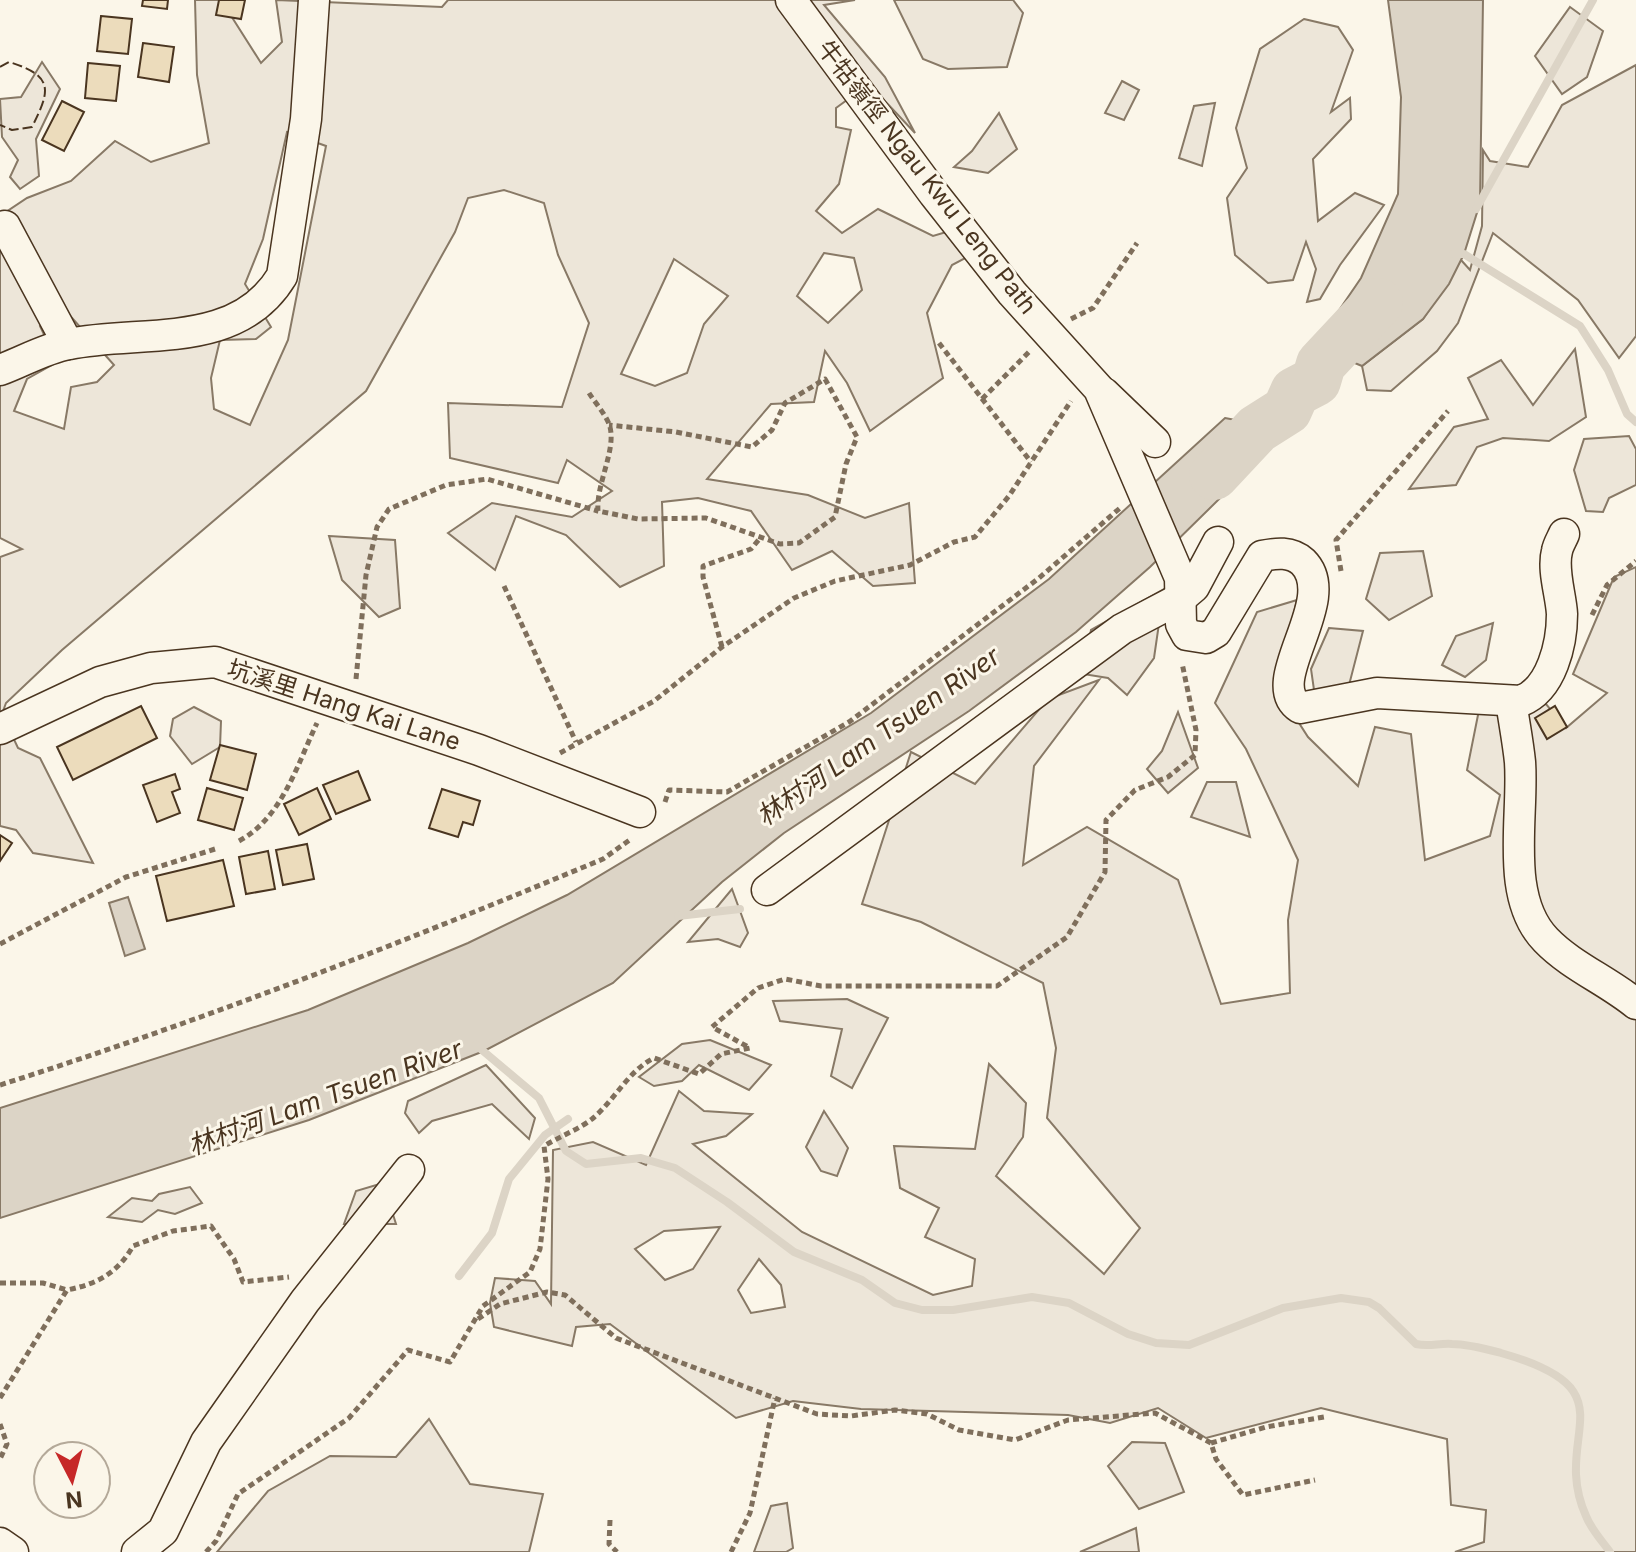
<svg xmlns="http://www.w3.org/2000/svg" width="1636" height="1552" font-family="Inter,'Noto Sans TC',sans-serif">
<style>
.green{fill:#ede6d9;stroke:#887966;stroke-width:2;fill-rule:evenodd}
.water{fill:#dcd4c6;stroke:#887966;stroke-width:2}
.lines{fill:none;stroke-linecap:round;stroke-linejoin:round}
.stream{stroke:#dcd4c6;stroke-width:8}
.river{stroke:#dcd4c6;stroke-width:50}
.building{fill:#ecdcbc;stroke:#4a3520;stroke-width:2}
.minor-casing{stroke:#4a3520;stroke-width:33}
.path{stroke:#7f6f5c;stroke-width:5;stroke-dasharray:6 4;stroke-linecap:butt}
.minor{stroke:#fbf6e9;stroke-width:30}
.fence{stroke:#4a3520;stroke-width:2;stroke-dasharray:10 4;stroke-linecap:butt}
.labels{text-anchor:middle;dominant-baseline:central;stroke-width:6;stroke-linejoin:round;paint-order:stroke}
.street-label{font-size:24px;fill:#4a3520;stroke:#fbf6e9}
.water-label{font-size:26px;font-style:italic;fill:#4a3520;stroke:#fbf6e9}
</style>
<rect width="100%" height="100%" fill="#fbf6e9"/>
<g class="green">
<path d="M 195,0 L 221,0 L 261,63 L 282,42 L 276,0 L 442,7 L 448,0 L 855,0 L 824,5 L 885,77 L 915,133 L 869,84 L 836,108 L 836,127 L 851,130 L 839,184 L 816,211 L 842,233 L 878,209 L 933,236 L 970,225 L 990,245 L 952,265 L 927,313 L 943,378 L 870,431 L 847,383 L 825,351 L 814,402 L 771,404 L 707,479 L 808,495 L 865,518 L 909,503 L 915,583 L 873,586 L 832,551 L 792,570 L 751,511 L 698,498 L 662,502 L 664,566 L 620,587 L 566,535 L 516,516 L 495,570 L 448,533 L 492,503 L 572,517 L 612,491 L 567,460 L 558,483 L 450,458 L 448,403 L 562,407 L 589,323 L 558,255 L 544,203 L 504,190 L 468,198 L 455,232 L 366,391 L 62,650 L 6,703 L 2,714 L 18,748 L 40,758 L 93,863 L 33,853 L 16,830 L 0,826 L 0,557 L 22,549 L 0,538 L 0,216 L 27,198 L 71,181 L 115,141 L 151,162 L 209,143 L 197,75 ZM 287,132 L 326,146 L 288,340 L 250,425 L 214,409 L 211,378 L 220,340 L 256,339 L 271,327 L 245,284 L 263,239 ZM 824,253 L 854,258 L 862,290 L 828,323 L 797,296 ZM 674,259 L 728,296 L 704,324 L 687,373 L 655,386 L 621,374 ZM 64,309 L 114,365 L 97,382 L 71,387 L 64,429 L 14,411 L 27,379 L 57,362 L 40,326 Z"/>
<polygon points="894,0 1013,0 1023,13 1007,67 948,69 923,59"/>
<polygon points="1570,7 1603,31 1587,77 1562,94 1535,56"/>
<polygon points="1304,19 1338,27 1353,50 1331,112 1350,98 1351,119 1313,159 1318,221 1355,193 1384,205 1340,265 1320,299 1307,302 1316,269 1306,242 1293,280 1268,283 1235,255 1227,198 1247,168 1236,128 1260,49"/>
<polygon points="42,62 60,89 36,139 39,176 20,189 10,177 18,160 2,137 0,99 21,97"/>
<polygon points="1636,65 1636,336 1619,358 1578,300 1493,233 1458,323 1437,351 1391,391 1367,390 1362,366 1423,319 1461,260 1470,270 1482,226 1483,150 1490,161 1528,167 1562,105"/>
<polygon points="1122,81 1139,90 1124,120 1105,113"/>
<polygon points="1215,103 1202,166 1179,158 1194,106"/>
<polygon points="999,113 1017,149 988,173 954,167 972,151"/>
<polygon points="1575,349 1586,417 1549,441 1503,438 1477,447 1456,485 1409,489 1454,427 1488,419 1468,378 1501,360 1533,405"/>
<polygon points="1629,436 1636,449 1636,485 1609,498 1603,512 1586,511 1574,470 1584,439"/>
<polygon points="329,536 395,540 400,608 379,617 342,580"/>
<polygon points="1423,551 1432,596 1389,620 1366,599 1380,553"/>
<path d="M 1636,567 L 1636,1552 L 1455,1552 L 1484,1542 L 1486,1510 L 1451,1505 L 1447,1439 L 1321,1408 L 1206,1438 L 1158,1408 L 1110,1423 L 1068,1415 L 861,1409 L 793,1401 L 736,1418 L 610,1324 L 576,1327 L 572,1346 L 494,1327 L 490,1303 L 495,1278 L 535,1281 L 551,1304 L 553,1150 L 593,1142 L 646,1165 L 679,1091 L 704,1111 L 752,1114 L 726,1136 L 693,1144 L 802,1232 L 933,1295 L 972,1286 L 975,1259 L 925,1237 L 939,1208 L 900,1188 L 894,1146 L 975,1149 L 989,1064 L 1026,1103 L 1023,1137 L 996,1176 L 1104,1274 L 1140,1228 L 1047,1118 L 1056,1048 L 1043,983 L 921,922 L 862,904 L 911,752 L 975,784 L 1048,699 L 1099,680 L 1034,766 L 1023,865 L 1087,827 L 1178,880 L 1221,1004 L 1290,993 L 1288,920 L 1298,860 L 1246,749 L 1215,703 L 1257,612 L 1297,600 L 1276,687 L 1308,737 L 1358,786 L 1375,727 L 1411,734 L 1425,860 L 1490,836 L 1500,795 L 1467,770 L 1479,710 L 1546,704 L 1566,728 L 1607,693 L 1573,674 L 1614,577 ZM 720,1227 L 693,1269 L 665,1280 L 635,1249 L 664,1231 ZM 759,1259 L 781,1285 L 785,1307 L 751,1313 L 738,1290 Z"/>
<polygon points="1164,589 1154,658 1127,695 1108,678 1083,674 1091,630"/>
<polygon points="1493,623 1486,660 1465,677 1442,665 1456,636"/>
<polygon points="1329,628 1363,631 1348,689 1318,718 1311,669"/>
<polygon points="194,707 221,721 220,747 192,764 170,736 173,719"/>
<polygon points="1178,712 1198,768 1168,793 1147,769 1162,751"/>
<polygon points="1207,782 1236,782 1250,837 1191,817"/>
<polygon points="732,889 748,933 740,947 718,939 688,942"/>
<polygon points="847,999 888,1018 852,1088 831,1076 842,1029 780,1021 773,1001"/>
<polygon points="710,1040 771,1065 749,1090 699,1065 682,1081 654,1086 639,1077 682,1044"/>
<polygon points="486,1065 535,1118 529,1139 492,1104 432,1121 419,1133 405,1113 408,1101"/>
<polygon points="824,1111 848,1148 837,1176 821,1171 806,1147"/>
<polygon points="383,1183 396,1224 344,1224 356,1191"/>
<polygon points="190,1187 202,1203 175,1214 158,1210 142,1222 108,1217 132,1198 152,1201 159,1194"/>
<polygon points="429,1419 470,1484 543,1494 529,1552 217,1552 268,1491 330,1456 396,1457"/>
<polygon points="1132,1442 1165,1443 1184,1492 1139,1509 1108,1466"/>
<polygon points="787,1503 793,1548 786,1552 754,1552 771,1506"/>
<polygon points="1136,1528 1139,1552 1080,1552"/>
</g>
<g class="water">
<polygon points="1388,0 1483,0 1480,203 1464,254 1449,284 1423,319 1362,366 1331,353 1331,322 1361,278 1398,194 1401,97"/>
<polygon points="1225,418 1262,425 1270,449 1150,567 1076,632 969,711 784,833 722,882 613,983 484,1051 309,1120 0,1218 0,1108 308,1010 468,943 567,895 871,713 1049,579"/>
<polygon points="128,897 145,949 125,956 109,903"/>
</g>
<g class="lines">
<g class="stream">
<polyline points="1476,209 1593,0"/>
<polyline points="1453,254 1464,254 1580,326 1608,370 1627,414 1636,422"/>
<polyline points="678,916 740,909"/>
<path d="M 476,1045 L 539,1098 L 566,1151 L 586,1164 L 641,1158 L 675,1168 L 727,1202 L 794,1252 L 862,1280 L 895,1303 L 922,1310 L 953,1310 L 1032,1297 L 1069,1303 L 1128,1334 L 1156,1343 L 1189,1345 L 1283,1308 L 1341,1298 L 1369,1302 L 1379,1308 L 1416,1344 C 1429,1347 1439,1343 1452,1344 C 1468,1344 1486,1349 1501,1353 C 1636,1391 1549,1434 1586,1516 C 1591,1529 1602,1541 1610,1552"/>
<polyline points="459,1276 492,1233 509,1179 545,1135 568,1119"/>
</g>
<polyline class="river" points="1214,475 1257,429 1287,410 1295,392 1316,381 1321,364 1378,303"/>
</g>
<g class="building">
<polygon points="143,0 168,0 167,9 142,6"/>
<polygon points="219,0 245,0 241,19 216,15"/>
<polygon points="101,16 132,19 128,54 97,51"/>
<polygon points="143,43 174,47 169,82 138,77"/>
<polygon points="88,63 120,66 116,101 85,98"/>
<polygon points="62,101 84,112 64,151 42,140"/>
<polygon points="141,706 157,738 73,780 57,747"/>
<polygon points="1555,706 1567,727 1547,739 1535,718"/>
<polygon points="220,745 256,754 247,790 210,780"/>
<polygon points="358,771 370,800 336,814 323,785"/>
<polygon points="175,774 180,789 172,792 180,813 157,822 143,785"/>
<polygon points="207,788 243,798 234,830 198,820"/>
<polygon points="317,788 331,819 299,835 284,804"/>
<polygon points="442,789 480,801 473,825 463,822 458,837 429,828"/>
<polygon points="0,835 12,843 0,861"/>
<polygon points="307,844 314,879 283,885 276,850"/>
<polygon points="268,851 275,889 246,894 239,857"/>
<polygon points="223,860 234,906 167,921 156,876"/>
</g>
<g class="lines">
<g class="minor-casing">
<g id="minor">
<path d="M 791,0 L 934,194 L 1012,293 L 1099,389 L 1180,578 L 1181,624 L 1187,635 L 1206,638 L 1216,632 L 1262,556 C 1276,553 1291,551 1303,562 C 1341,600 1260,682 1300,708 L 1377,693 L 1521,701 C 1552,689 1562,643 1562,614 C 1561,595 1552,570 1557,551 C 1558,545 1562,539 1564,534"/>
<polyline points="5,226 68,344"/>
<path d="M 0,370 C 22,362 46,348 69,344 C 141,329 237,351 282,276 L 306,119 L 314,0"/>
<polyline points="1104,393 1155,442"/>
<path d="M 1511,701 C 1514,722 1518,742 1520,762 C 1524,817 1504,897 1546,940 C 1571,966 1608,981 1636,1004"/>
<polyline points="0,729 100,682 151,668 215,662 479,750 640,812"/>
<polyline points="767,890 1122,629 1181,598 1194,587 1218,542"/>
<polyline points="0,1543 13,1552"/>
<polyline points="137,1552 163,1531 206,1442 305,1301 409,1170"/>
</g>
</g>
<g class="path">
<polyline points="1071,319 1093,308 1137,243"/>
<polyline points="939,343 1031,462"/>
<path d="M 589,393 C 596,404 607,416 610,427 C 616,451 596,484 598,511 L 638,519 L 706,518 L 780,544 L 799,543 L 835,517 L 846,464 L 857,437 L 825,379 L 785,403 L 772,430 L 752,447 L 676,432 L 609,425"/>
<polyline points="982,399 1030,351"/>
<polyline points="1341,571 1336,540 1448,411"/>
<polyline points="504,586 576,742"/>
<polyline points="1592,615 1607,585 1636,561"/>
<polyline points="722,647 703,577 703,566 751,549 761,537"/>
<polyline points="356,679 366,575 377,527 389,509 446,485 487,479 598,511"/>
<polyline points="560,753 654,701 722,647 794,598 835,581 910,565 954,542 975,537 1009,496 1071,401"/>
<polyline points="665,802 669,790 727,792 849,722 1039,578 1120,508"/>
<path d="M 239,841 C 282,818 297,765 317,723"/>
<polyline points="0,944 126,877 215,849"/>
<path d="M 0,1085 C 205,1020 404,942 603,859 L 631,839"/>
<polyline points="0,1283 43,1283 67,1290"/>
<polyline points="478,1319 500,1304 547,1292 565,1295 616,1338 817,1414 851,1416 895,1410 927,1414 959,1430 1015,1440 1068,1420 1155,1413 1211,1443 1216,1459 1243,1495 1315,1480"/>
<path d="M 0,1398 L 67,1290 C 97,1284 118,1273 133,1246 L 173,1231 L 211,1226 L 234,1259 L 243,1282 L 289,1277"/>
<polyline points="0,1424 7,1444 0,1459"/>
<polyline points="1211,1443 1266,1427 1324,1417"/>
<polyline points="610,1520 609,1544 617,1552"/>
<path d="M 206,1552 L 216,1541 L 238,1494 L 349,1418 L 408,1350 L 450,1362 L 483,1306 L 530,1272 L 540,1249 L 548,1179 L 544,1146 C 559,1137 579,1129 592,1119 C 615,1100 628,1071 654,1058 L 699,1074 L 721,1054 L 750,1048 L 712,1027 L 758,988 L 785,979 L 821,986 L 997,986 L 1067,937 L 1105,872 L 1106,820 L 1135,790 L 1168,777 L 1195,755 L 1196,730 L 1182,663"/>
<polyline points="731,1552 750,1513 775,1398"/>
</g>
<use href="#minor" class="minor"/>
<path class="fence" d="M 0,67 L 9,62 C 55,76 50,91 32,127 L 12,130 L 0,125"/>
</g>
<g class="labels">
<g class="street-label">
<text transform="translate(927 177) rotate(52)">牛牯嶺徑 Ngau Kwu Leng Path</text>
<text transform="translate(344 705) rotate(18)">坑溪里 Hang Kai Lane</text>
</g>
<g class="water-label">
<text transform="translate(878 736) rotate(-35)">林村河 Lam Tsuen River</text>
<text transform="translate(325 1097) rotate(-20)">林村河 Lam Tsuen River</text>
</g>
</g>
<g transform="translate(72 1480) rotate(174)"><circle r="38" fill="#fbf6e9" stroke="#b4a999" stroke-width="2"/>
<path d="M0-6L14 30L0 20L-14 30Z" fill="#c62828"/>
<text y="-12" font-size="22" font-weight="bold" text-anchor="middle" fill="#4a3520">N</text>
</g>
</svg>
